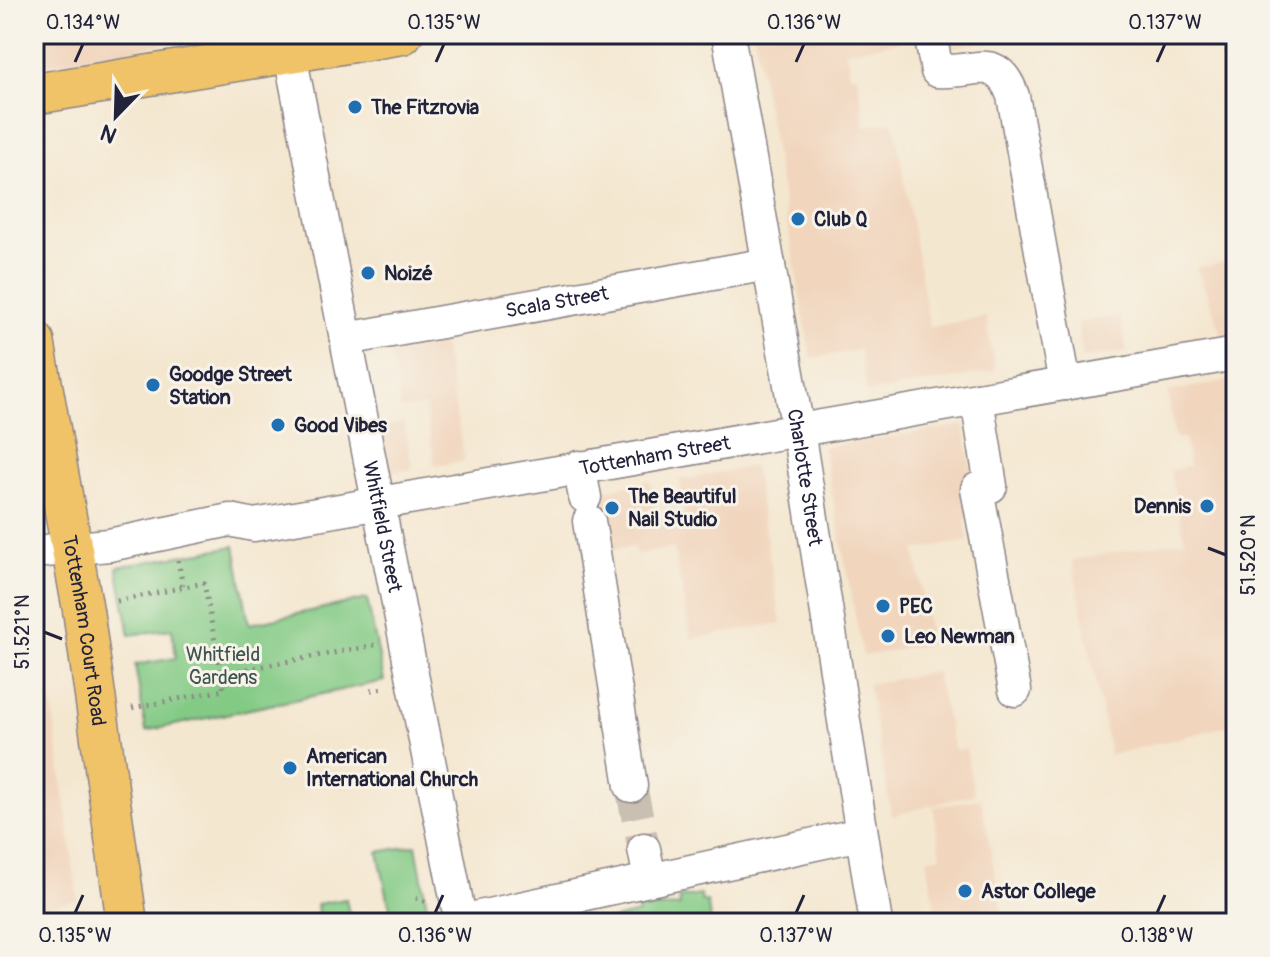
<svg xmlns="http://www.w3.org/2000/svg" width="1270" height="957" font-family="Pangolin,sans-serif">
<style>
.built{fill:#f1d5bd}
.green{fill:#83ca85;stroke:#527660;stroke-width:2}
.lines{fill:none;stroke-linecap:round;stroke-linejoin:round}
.minor-tunnel{stroke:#cac0b2;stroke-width:32;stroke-dasharray:32 16;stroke-linecap:butt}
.minor-casing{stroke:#8b8486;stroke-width:35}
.major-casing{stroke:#8b8486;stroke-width:43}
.path{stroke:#8b8486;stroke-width:5;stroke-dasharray:2 6;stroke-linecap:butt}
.minor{stroke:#fff;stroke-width:32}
.major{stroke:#f1c369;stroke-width:40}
.ticks{fill:none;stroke:#22223b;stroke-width:3}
.poi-dot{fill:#1f6fb2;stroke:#f7f3e8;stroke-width:3}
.labels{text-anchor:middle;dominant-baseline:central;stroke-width:6;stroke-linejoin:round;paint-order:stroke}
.poi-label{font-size:20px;font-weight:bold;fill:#22223b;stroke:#f7f3e8;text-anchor:start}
.street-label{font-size:20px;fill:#22223b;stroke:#f7f3e8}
.park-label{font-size:20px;fill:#3f5451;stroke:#f7f3e8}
.neatline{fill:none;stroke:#22223b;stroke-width:3}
.ticks-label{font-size:20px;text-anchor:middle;fill:#22223b}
</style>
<rect width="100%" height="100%" fill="#f7f3e8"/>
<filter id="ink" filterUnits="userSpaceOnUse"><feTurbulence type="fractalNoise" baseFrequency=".0125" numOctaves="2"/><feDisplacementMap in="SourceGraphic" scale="16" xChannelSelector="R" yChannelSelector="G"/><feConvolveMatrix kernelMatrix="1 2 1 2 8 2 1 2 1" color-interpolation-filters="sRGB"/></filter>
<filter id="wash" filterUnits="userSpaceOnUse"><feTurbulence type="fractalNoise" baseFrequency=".006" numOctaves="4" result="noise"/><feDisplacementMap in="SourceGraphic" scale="32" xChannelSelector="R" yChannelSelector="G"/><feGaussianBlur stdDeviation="1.8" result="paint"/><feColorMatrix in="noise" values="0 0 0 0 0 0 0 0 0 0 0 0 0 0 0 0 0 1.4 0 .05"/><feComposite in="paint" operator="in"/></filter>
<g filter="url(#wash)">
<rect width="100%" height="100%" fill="#f4e7d0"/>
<g class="built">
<polygon points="34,34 223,34 34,67"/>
<polygon points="754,34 897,34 899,42 846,51 850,76 857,75 865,126 894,122 930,327 986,317 995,371 867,393 860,350 811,358"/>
<polygon points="948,34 1033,34 949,48"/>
<polygon points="1236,260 1236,334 1223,337 1197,268"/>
<polygon points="1120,315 1127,351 1083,358 1077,323"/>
<polygon points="443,343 465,461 435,466 425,406 401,410 390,352"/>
<polygon points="1236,379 1236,724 1110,755 1072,560 1185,540 1170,471 1189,466 1185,438 1175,438 1168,392"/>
<polygon points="404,423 412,469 389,472 379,428"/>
<polygon points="964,425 973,480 970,519 965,520 969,541 915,550 931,644 863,656 823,447"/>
<polygon points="749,467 754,468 781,623 691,639 674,548 636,554 634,547 609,551 601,537 593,492 650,481 657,519 685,514 680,480"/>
<polygon points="34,568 78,900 34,908"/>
<polygon points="936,672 954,750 966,749 974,794 892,816 868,684"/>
<polygon points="981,799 1004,923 937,923 927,859 941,856 933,807"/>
</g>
<g class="green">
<polygon points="235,546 249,624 367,599 384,681 146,731 135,665 176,658 172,629 130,635 117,567"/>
<polygon points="416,845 430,923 363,923 392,917 378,852"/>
<polygon points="700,895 702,901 707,901 711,923 599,923 638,913 637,909 680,906 679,898"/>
<polygon points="346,899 351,923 319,923 317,904"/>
</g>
</g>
<g filter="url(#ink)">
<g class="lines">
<polyline class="minor-tunnel" points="631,786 644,849"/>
<g class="minor-casing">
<g id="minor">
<path id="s1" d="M 286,34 L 461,923"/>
<path id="s2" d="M 728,34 L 798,430 L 876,923"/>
<path d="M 930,34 L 937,71 C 976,74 997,51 1013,96 L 1065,384"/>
<path id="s3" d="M 346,339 L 769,264"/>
<polyline points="977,399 991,486 977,489 1015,690"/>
<polyline points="579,467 585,497"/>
<polyline points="589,521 631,786"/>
<path id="s4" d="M 34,552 L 109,545 L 230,520 L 254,525 L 1236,354"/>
<polyline points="644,849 650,879"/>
<polyline points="461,921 861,834"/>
</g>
</g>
<g class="major-casing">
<g id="major">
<polyline points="34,94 402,34"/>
<path id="s5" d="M 34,341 L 83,610 L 127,923"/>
</g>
</g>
<g class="path">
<polyline points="1224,34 1230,65"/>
<polyline points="178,560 183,587"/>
<polyline points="117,601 204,583 221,674 375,645"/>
<polyline points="371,690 384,688"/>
<polyline points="132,708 224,690 221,674"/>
<polyline points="416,898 427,902"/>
</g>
<use href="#minor" class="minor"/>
<use href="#major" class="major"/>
</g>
</g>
<path class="ticks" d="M 75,62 L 83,44M 436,62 L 444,44M 796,62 L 804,44M 1157,62 L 1165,44M 1208,548 L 1226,555M 44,632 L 62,639M 75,913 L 83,895M 435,913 L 443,895M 796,913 L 804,895M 1157,913 L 1165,895"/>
<g class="poi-dot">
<circle cx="355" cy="107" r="8"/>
<circle cx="798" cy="219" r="8"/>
<circle cx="368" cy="273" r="8"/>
<circle cx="153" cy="385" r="8"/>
<circle cx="278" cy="425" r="8"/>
<circle cx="1207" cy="506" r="8"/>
<circle cx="612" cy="508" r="8"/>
<circle cx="883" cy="606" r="8"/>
<circle cx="888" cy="636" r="8"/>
<circle cx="290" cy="768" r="8"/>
<circle cx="965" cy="891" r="8"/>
</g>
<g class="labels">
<g class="poi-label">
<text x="371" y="107">The Fitzrovia</text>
<text x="814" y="219">Club Q</text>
<text x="384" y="273">Noizé</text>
<text x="169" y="374">Goodge Street<tspan x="169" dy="23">Station</tspan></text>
<text x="294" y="425">Good Vibes</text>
<text x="628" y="496">The Beautiful<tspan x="628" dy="23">Nail Studio</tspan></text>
<text x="1191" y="506" text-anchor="end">Dennis</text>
<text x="899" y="606">PEC</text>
<text x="904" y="636">Leo Newman</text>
<text x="306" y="756">American<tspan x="306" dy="23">International Church</tspan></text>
<text x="981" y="891">Astor College</text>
</g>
<g class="street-label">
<text stroke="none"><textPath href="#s3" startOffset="214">Scala Street</textPath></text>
<text stroke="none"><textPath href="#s4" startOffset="630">Tottenham Street</textPath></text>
<text stroke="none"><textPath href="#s2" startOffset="450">Charlotte Street</textPath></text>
<text stroke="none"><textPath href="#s1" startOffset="502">Whitfield Street</textPath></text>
<text stroke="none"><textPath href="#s5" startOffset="294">Tottenham Court Road</textPath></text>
</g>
<g class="park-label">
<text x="223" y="654">Whitfield<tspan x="223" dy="23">Gardens</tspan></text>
</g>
</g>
<rect width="1270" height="957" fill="none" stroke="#f7f3e8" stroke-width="88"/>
<g transform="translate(116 116) rotate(203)" stroke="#f7f3e8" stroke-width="6" paint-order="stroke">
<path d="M0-6L14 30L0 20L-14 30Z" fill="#22223b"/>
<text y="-12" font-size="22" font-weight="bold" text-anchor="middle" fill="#22223b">N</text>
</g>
<rect x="44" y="44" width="1182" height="869" class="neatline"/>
<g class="ticks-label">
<text x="83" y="29">0.134°W</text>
<text x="444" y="29">0.135°W</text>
<text x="804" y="29">0.136°W</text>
<text x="1165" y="29">0.137°W</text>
<text transform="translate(1248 555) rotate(-90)" y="7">51.520°N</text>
<text transform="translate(22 632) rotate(-90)" y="7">51.521°N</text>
<text x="75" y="942">0.135°W</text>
<text x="435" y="942">0.136°W</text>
<text x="796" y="942">0.137°W</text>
<text x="1157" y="942">0.138°W</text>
</g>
</svg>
